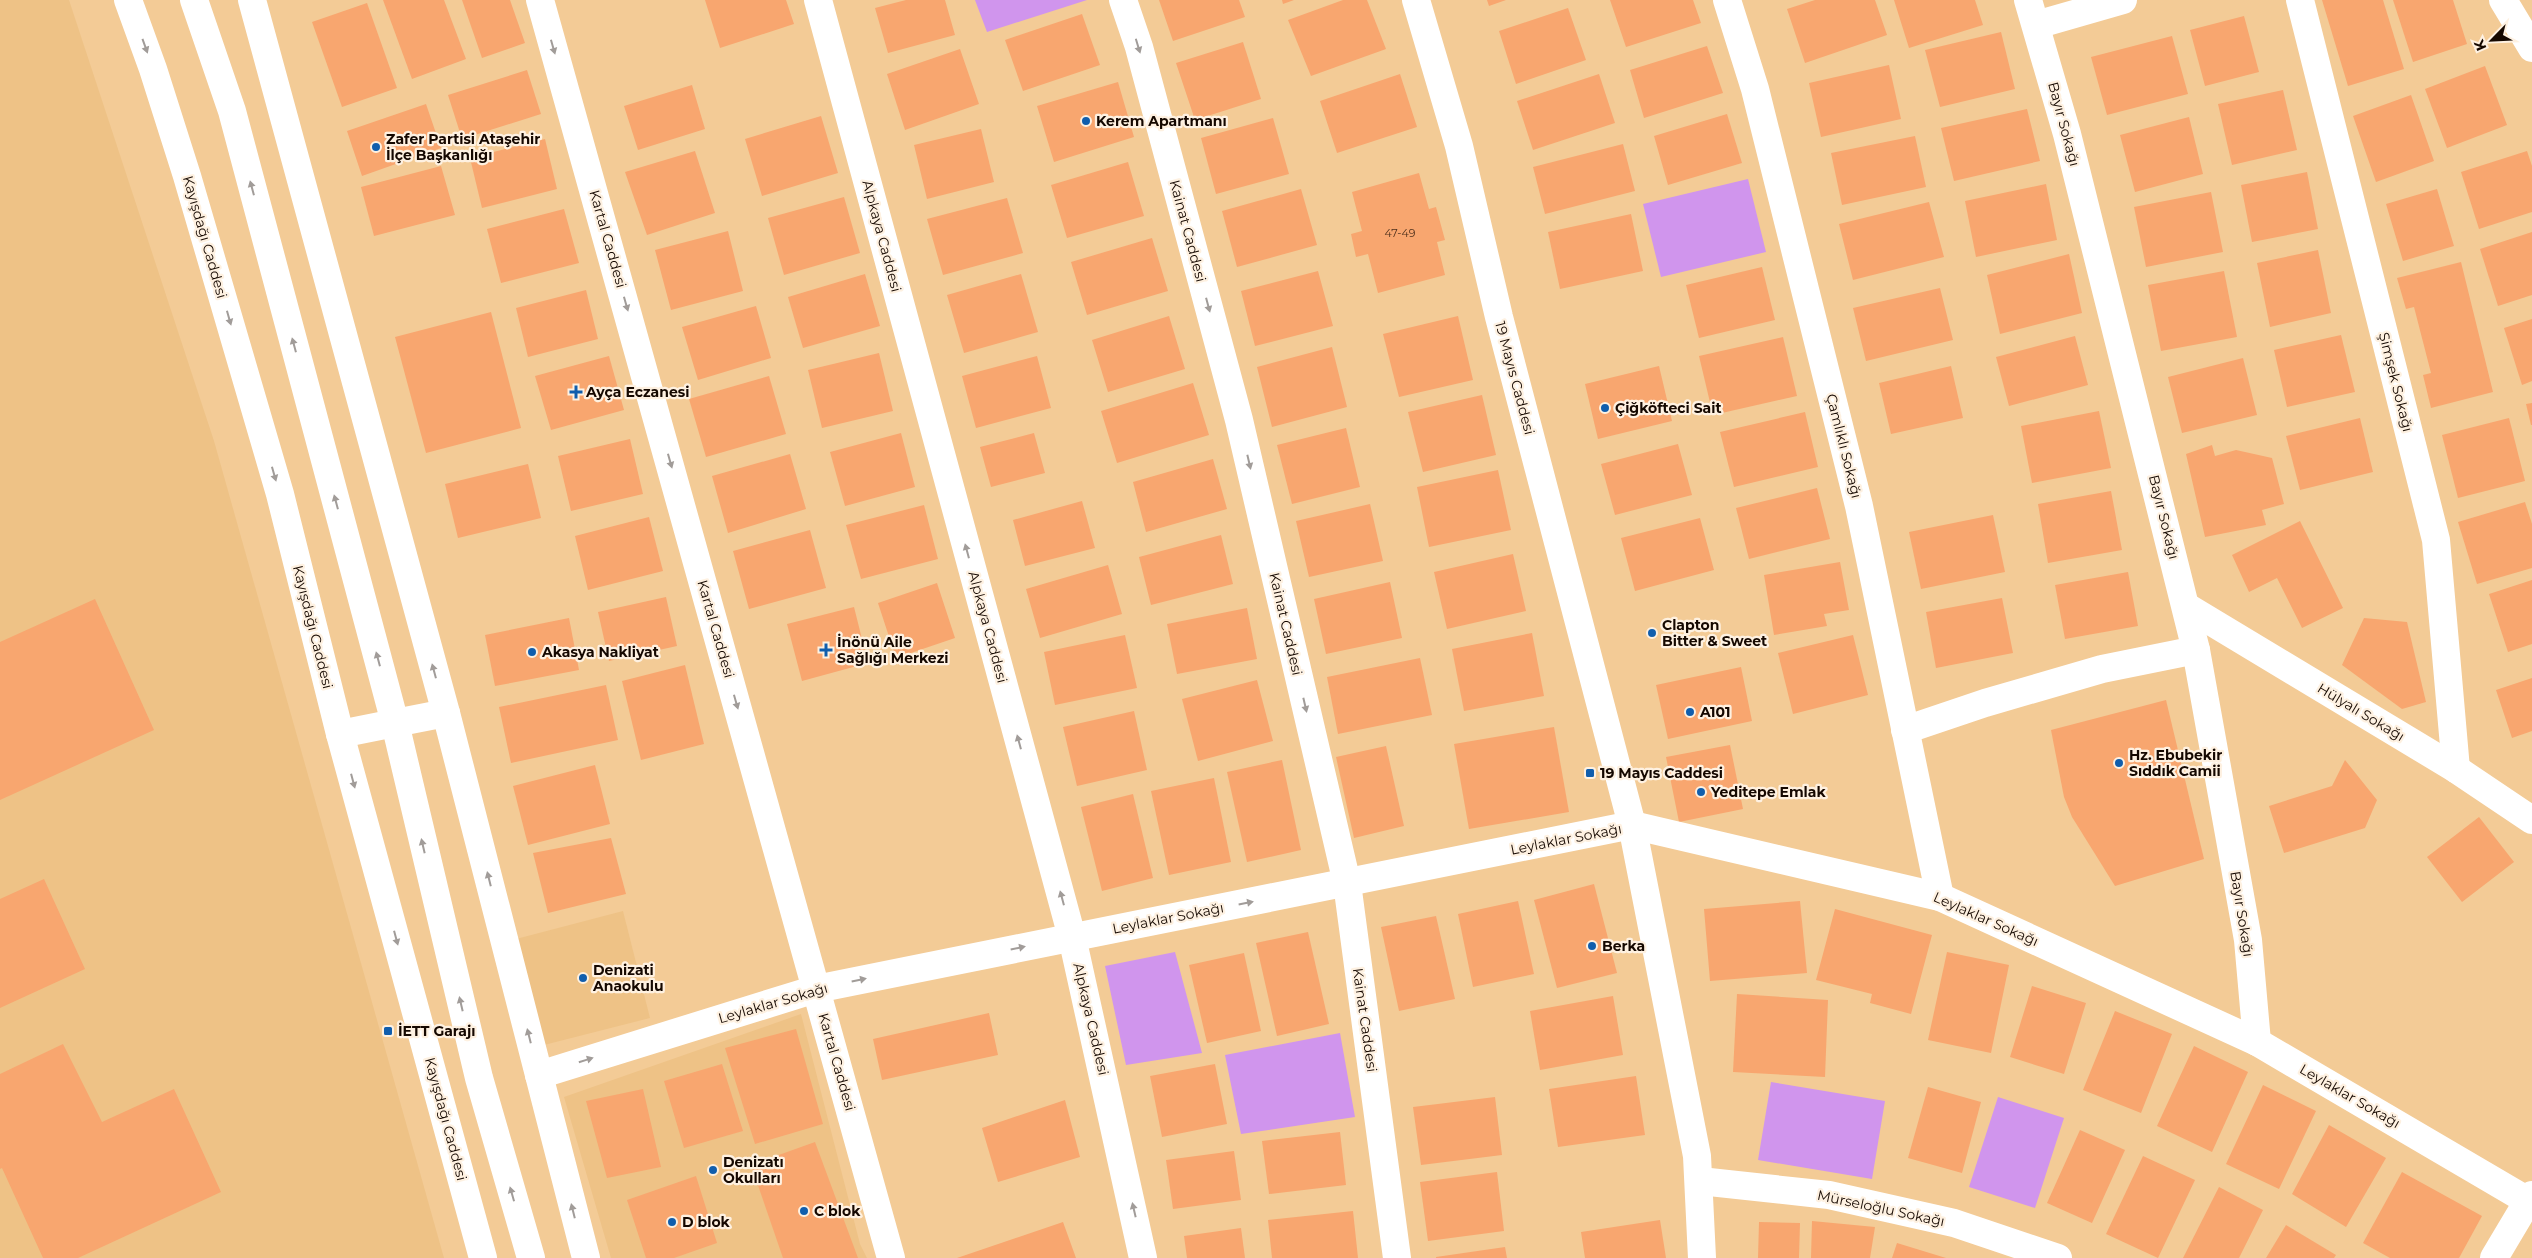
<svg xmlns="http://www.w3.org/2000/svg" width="2532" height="1258" font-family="Montserrat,sans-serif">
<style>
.built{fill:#eec286}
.green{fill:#d095ed}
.building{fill:#f8a66f}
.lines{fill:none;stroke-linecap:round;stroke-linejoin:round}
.minor{stroke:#fff;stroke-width:28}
.major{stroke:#fff;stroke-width:28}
.oneway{fill:#a19c99}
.poi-dot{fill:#115ead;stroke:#fef1e1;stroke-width:2}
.labels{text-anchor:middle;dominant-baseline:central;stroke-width:4.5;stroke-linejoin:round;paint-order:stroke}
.number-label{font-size:11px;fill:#4e301c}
.poi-label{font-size:14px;font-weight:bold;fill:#150800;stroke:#fef1e1;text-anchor:start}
.street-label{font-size:14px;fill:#150800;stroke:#fef1e1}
</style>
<rect width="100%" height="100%" fill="#f3cb96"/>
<g class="built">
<polygon points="0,0 69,0 214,441 444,1258 0,1258"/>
<polygon points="623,911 650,1018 544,1045 516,939"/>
<polygon points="801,1014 860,1244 867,1258 611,1258 564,1097"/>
</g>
<g class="green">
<polygon points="975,0 1087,0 987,32"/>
<polygon points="1748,179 1766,252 1661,277 1643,204"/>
<polygon points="1175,952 1202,1053 1126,1065 1105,966"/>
<polygon points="1340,1033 1355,1117 1241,1134 1225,1055"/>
<polygon points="1771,1082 1885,1101 1872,1179 1758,1160"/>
<polygon points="1998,1097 2064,1118 2035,1208 1969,1187"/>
</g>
<g class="building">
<polygon points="383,0 444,0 466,59 412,79"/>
<polygon points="462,0 510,0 525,43 482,58"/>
<polygon points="705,0 786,0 794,24 720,48"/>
<polygon points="906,0 945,0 955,35 888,53 875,8"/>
<polygon points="1159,0 1239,0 1245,17 1173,41"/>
<polygon points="1282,0 1294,0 1283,4"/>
<polygon points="1343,0 1367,0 1386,49 1311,76 1288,20"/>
<polygon points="1487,0 1506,0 1489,6"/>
<polygon points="1610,0 1693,0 1701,23 1626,47"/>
<polygon points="1815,0 1875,0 1887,35 1805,63 1787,9"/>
<polygon points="1894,0 1975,0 1983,25 1909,48"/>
<polygon points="2322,0 2383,0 2404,69 2348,86"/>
<polygon points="2393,0 2453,0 2467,44 2413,62"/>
<polygon points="367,3 397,88 342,107 312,22"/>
<polygon points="1568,8 1586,60 1516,84 1499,31"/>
<polygon points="1082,14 1100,65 1023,91 1005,40"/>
<polygon points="2244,16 2259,72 2205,86 2190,30"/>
<polygon points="2001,32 2015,89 1940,107 1925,50"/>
<polygon points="2172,36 2188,94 2107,115 2091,57"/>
<polygon points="1243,42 1261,99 1195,120 1176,63"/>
<polygon points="1707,46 1723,93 1644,118 1630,70"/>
<polygon points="960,49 979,104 905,130 887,74"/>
<polygon points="1889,65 1901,119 1821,137 1809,83"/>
<polygon points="2485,66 2507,125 2447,148 2425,89"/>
<polygon points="527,70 541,114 462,139 448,95"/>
<polygon points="1400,74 1417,127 1337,153 1320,101"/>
<polygon points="1599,74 1615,123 1533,150 1517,101"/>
<polygon points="1118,82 1134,137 1054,162 1037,106"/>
<polygon points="692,85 705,129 638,150 624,106"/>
<polygon points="2283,90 2297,150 2232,165 2218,104"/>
<polygon points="2411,95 2434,161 2376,182 2353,116"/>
<polygon points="426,104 441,148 362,176 347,131"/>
<polygon points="2027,109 2040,161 1954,181 1941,128"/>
<polygon points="1727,114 1742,163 1668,185 1654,136"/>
<polygon points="821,116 838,173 762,196 745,139"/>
<polygon points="2189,117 2203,174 2135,192 2120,135"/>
<polygon points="1273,118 1289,174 1216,194 1201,138"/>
<polygon points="981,129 994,182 927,199 914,145"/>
<polygon points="1915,136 1926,187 1842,205 1831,153"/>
<polygon points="545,139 557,189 482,208 470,158"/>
<polygon points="1623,144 1635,191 1545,214 1533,167"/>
<polygon points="695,151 715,213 647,235 625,172"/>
<polygon points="2527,151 2532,166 2532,212 2479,229 2461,172"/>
<polygon points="1128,162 1144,216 1067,238 1051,185"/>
<polygon points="441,166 455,215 374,236 361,187"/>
<polygon points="2307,172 2318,229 2252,242 2241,185"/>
<polygon points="1419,173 1429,209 1436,207 1445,240 1437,242 1445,275 1378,293 1368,254 1356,257 1351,234 1362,231 1352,192"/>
<polygon points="2046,184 2057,240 1976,257 1965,201"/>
<polygon points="1301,189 1317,245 1237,267 1222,211"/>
<polygon points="2437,189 2454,246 2403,261 2386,204"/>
<polygon points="2211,192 2223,252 2146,267 2134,207"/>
<polygon points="844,197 860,253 784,275 768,218"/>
<polygon points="1007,198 1023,253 943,275 927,219"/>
<polygon points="1929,202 1944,257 1853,280 1839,224"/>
<polygon points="564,209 579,263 501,283 487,229"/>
<polygon points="1631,214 1643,271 1560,289 1548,232"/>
<polygon points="728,231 743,291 671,310 655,250"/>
<polygon points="2532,232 2532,295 2498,306 2480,249"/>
<polygon points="1152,238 1168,291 1087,315 1071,262"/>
<polygon points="2318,250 2331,313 2270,327 2257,263"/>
<polygon points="2069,254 2082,313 2000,334 1987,275"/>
<polygon points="2461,262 2493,392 2431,408 2423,375 2431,373 2414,307 2406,309 2397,278"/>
<polygon points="1762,267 1775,320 1699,338 1686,285"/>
<polygon points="1318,271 1333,326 1255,346 1241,291"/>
<polygon points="2224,271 2237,337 2161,351 2148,285"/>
<polygon points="865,274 880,326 803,348 788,297"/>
<polygon points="1021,274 1038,332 964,353 947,295"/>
<polygon points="1940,288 1953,340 1866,361 1853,308"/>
<polygon points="586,290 598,339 528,357 516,308"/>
<polygon points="756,306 771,358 698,380 682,327"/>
<polygon points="491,312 521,428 426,453 395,337"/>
<polygon points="1169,316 1185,369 1108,392 1092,340"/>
<polygon points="1458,316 1473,380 1399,397 1383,334"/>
<polygon points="2532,319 2532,381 2522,385 2504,328"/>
<polygon points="2341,335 2355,392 2287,407 2274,350"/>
<polygon points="2075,336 2088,385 2009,406 1996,357"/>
<polygon points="1783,337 1797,396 1713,415 1699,356"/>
<polygon points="1332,347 1347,407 1272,427 1257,367"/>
<polygon points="879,353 893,411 822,428 808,370"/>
<polygon points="609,356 624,410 551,430 535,376"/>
<polygon points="1037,356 1051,408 976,428 962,376"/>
<polygon points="2243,358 2257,415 2182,433 2168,377"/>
<polygon points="1659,366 1672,421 1598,439 1585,384"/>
<polygon points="1951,366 1963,418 1891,434 1879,383"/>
<polygon points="769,376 786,434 706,457 689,399"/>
<polygon points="1193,383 1209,435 1117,463 1101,411"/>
<polygon points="1482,395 1496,455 1423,472 1408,412"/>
<polygon points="2532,403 2532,425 2531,425 2526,404"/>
<polygon points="2099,411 2111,468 2032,483 2021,426"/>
<polygon points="1805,412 1818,467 1734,487 1720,432"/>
<polygon points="2360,418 2373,472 2300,490 2286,436"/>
<polygon points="2509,418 2525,481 2458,498 2442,435"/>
<polygon points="1346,428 1360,487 1292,504 1277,445"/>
<polygon points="901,433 915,487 845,506 830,452"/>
<polygon points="1034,433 1045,473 991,487 980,447"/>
<polygon points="630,439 643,494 571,511 558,456"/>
<polygon points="1678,444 1692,495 1615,515 1601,464"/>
<polygon points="2212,445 2215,456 2236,450 2272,458 2284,504 2262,510 2266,525 2205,537 2186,454"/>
<polygon points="790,454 806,509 728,533 712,476"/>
<polygon points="1213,459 1227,509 1146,532 1133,482"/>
<polygon points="528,464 541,518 458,538 445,484"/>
<polygon points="1498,470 1511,530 1429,547 1417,487"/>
<polygon points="1817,488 1830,539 1749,559 1736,508"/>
<polygon points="2111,491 2122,550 2048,563 2038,504"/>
<polygon points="1082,501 1095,548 1025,566 1013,520"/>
<polygon points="2525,502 2532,524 2532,568 2477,584 2458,522"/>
<polygon points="1370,504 1383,561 1309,577 1296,521"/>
<polygon points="924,505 938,559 861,579 846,525"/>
<polygon points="1993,515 2005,572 1921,589 1909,532"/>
<polygon points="649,517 663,571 588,590 575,536"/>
<polygon points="1700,518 1714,570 1635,591 1621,538"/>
<polygon points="2300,521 2343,608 2302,628 2277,578 2249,592 2232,555"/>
<polygon points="810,530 826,588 749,609 733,551"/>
<polygon points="1221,535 1233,584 1151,605 1139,557"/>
<polygon points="1513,554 1526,611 1447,629 1434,572"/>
<polygon points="1840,562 1849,610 1824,614 1827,626 1774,635 1764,575"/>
<polygon points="1108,565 1122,614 1040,638 1026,589"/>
<polygon points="2128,572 2138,626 2065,639 2055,585"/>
<polygon points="2532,580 2532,644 2508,652 2489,594"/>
<polygon points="1390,582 1402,638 1326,654 1314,599"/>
<polygon points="937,583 955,638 896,658 878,603"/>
<polygon points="666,597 677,646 609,661 598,612"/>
<polygon points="2002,598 2013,653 1936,668 1926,612"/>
<polygon points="95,599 154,730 0,800 0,642"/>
<polygon points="854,607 868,663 802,681 787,624"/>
<polygon points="1247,608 1257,659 1177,674 1167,624"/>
<polygon points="569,618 579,670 495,686 485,635"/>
<polygon points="2364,618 2407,622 2426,702 2402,709 2342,665"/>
<polygon points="1532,633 1544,696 1464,711 1452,649"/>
<polygon points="1125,635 1137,688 1055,705 1044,652"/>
<polygon points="1853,635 1868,695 1793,714 1778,653"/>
<polygon points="1420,658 1432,715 1338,734 1327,677"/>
<polygon points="685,665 704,744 641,760 622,681"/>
<polygon points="1741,667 1752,721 1668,739 1656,685"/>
<polygon points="2532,678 2532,731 2512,738 2496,690"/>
<polygon points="1257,680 1273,741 1198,761 1182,699"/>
<polygon points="606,685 618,740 511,763 499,707"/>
<polygon points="2166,700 2204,859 2115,886 2072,817 2064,797 2051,730"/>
<polygon points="1134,711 1147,770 1077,786 1063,727"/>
<polygon points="1554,727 1569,812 1469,829 1454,744"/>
<polygon points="1730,745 1743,809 1679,822 1666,757"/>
<polygon points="1386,746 1404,826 1354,838 1336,757"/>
<polygon points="1282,760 1301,850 1247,862 1227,772"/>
<polygon points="2345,760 2377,800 2365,828 2284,853 2269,806 2332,786"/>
<polygon points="595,765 610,824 528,845 513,786"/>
<polygon points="1214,778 1231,862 1169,875 1151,791"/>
<polygon points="1133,794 1153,878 1102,891 1081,807"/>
<polygon points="2479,817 2514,862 2462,902 2427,857"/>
<polygon points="611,838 626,894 548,913 533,853"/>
<polygon points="44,879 85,969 0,1008 0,899"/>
<polygon points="1594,884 1617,973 1557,988 1534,900"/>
<polygon points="1518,901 1534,974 1473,987 1458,914"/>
<polygon points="1800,901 1807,973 1710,981 1704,909"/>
<polygon points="1835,909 1932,935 1911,1014 1870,1003 1872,994 1816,980"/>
<polygon points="1436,916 1455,999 1399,1011 1381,927"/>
<polygon points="1308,932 1329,1024 1277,1036 1256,943"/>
<polygon points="1947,952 2009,965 1991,1053 1928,1040"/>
<polygon points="1244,953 1261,1031 1207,1043 1189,965"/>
<polygon points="2032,986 2086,1003 2064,1074 2010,1057"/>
<polygon points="1737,994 1828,1000 1825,1077 1733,1072"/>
<polygon points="1613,996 1623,1055 1540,1070 1530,1011"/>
<polygon points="2115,1011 2172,1034 2141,1113 2083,1090"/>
<polygon points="989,1013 998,1055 882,1080 873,1039"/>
<polygon points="796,1029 823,1124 755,1144 725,1048"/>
<polygon points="63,1044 102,1122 174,1089 221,1192 78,1258 43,1258 2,1168 0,1169 0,1074"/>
<polygon points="2194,1046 2248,1072 2212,1152 2157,1126"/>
<polygon points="722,1064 743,1131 684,1148 664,1081"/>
<polygon points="1215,1064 1227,1124 1162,1137 1150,1076"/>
<polygon points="1636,1076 1645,1135 1558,1147 1549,1089"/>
<polygon points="2263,1085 2316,1111 2279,1189 2226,1164"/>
<polygon points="1928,1087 1981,1102 1962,1173 1908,1158"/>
<polygon points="643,1089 661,1167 607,1178 586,1101"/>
<polygon points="1495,1097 1502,1155 1421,1165 1413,1107"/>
<polygon points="1065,1100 1080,1157 998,1182 982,1128"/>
<polygon points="2329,1125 2386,1158 2346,1227 2292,1194"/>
<polygon points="2080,1130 2125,1150 2092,1223 2047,1203"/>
<polygon points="1340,1132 1346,1185 1269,1194 1262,1141"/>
<polygon points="815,1142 858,1258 783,1258 751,1165"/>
<polygon points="1234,1151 1241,1200 1173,1209 1166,1160"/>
<polygon points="2143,1156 2195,1180 2158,1258 2106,1234"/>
<polygon points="1497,1172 1504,1231 1428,1241 1420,1182"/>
<polygon points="2402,1172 2482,1216 2459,1258 2390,1258 2363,1243"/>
<polygon points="696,1176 717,1243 674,1258 646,1258 627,1200"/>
<polygon points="2219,1187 2263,1210 2239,1258 2183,1258"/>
<polygon points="1353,1211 1358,1258 1272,1258 1268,1220"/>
<polygon points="1660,1220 1666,1258 1585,1258 1581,1232"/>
<polygon points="1812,1221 1875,1227 1870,1258 1811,1258"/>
<polygon points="1063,1222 1076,1258 957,1258"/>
<polygon points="1759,1222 1800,1223 1799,1258 1758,1258"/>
<polygon points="2286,1225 2336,1255 2334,1258 2266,1258"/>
<polygon points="1241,1228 1245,1258 1187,1258 1184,1236"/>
<polygon points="1897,1243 1946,1258 1892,1258"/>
<polygon points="1505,1247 1507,1258 1436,1258 1436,1257"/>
</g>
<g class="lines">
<g class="minor">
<polyline points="252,0 446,713 586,1258"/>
<polyline points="540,0 891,1258"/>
<polyline points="818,0 1072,937 1143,1258"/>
<polyline points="1123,0 1139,47 1239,420 1347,883 1397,1258"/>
<polyline points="1416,0 1459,146 1499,317 1632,825 1697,1156 1702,1258"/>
<polyline points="1727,0 1755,89 1859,506 1940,897"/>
<polyline points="2028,0 2067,134 2196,650 2248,940 2257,1042"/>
<polyline points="2300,0 2436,540 2456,769"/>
<polyline points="2503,0 2532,48"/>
<polyline points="2036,25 2123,0"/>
<polyline points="2187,607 2456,769 2532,820"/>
<polyline points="395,723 446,713"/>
<polyline points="1905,730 1985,703 2102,669 2196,650"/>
<polyline points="539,1075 816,989 1632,825 1940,897 2257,1042 2528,1201 2532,1195"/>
<polyline points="1700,1181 1829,1195 1954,1223 2058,1258"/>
<polyline points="2494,1258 2528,1201 2532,1206"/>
</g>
<g class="major">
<polyline points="128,0 153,69 187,176 280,494 340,734 483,1258"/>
<polyline points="194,0 232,111 395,723 479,1078 531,1258"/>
<polyline points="340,734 395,723"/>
</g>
</g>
<defs><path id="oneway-solid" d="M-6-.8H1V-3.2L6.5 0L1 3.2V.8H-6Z" transform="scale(1.25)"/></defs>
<g class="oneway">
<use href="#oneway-solid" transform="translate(145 46) rotate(70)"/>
<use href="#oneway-solid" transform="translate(1138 46) rotate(73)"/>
<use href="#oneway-solid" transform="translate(553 47) rotate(74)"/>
<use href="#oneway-solid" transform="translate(252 188) rotate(-105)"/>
<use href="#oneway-solid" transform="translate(626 304) rotate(74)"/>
<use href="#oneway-solid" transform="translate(1208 305) rotate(75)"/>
<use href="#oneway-solid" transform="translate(229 318) rotate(74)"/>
<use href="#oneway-solid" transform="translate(294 345) rotate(-105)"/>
<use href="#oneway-solid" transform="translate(670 461) rotate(74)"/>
<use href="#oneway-solid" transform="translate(1249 462) rotate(77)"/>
<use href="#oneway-solid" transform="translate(274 474) rotate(74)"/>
<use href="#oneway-solid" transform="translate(336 502) rotate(-105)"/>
<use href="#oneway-solid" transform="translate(967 551) rotate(-105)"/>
<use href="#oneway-solid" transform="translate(378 659) rotate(-105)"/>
<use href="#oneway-solid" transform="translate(434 671) rotate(-105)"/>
<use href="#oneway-solid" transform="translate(736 702) rotate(74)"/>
<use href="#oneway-solid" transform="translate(1305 705) rotate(77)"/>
<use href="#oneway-solid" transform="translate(1019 742) rotate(-105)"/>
<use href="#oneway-solid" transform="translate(353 781) rotate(75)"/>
<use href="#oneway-solid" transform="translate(423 846) rotate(-103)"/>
<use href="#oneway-solid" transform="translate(489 879) rotate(-104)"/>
<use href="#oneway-solid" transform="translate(1062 898) rotate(-105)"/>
<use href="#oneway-solid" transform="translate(1246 903) rotate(-11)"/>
<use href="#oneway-solid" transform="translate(396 938) rotate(75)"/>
<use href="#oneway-solid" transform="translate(1018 948) rotate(-12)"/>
<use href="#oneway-solid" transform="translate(859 980) rotate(-12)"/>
<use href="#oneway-solid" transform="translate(461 1004) rotate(-103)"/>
<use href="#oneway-solid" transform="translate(529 1036) rotate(-104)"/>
<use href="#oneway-solid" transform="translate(586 1060) rotate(-17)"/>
<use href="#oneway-solid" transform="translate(512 1194) rotate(-106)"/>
<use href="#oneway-solid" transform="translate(1134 1210) rotate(-103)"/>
<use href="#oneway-solid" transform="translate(573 1211) rotate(-104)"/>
</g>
<g class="poi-dot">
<circle cx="1086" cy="121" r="5"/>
<circle cx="376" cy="147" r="5"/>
<path d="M573.5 384.5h5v5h5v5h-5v5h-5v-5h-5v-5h5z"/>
<circle cx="1605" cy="408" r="5"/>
<circle cx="1652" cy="633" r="5"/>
<path d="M823.5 642.5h5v5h5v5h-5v5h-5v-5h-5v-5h5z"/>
<circle cx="532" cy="652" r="5"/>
<circle cx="1690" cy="712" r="5"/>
<circle cx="2119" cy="763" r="5"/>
<rect x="1585" y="768" width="10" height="10" rx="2.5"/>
<circle cx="1701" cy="792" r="5"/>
<circle cx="1592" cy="946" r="5"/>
<circle cx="583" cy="978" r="5"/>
<rect x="383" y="1026" width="10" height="10" rx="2.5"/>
<circle cx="713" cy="1170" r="5"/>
<circle cx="804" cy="1211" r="5"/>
<circle cx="672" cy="1222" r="5"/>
</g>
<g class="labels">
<g class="number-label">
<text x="1400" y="233">47-49</text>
</g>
<g class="poi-label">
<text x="1096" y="121">Kerem Apartmanı</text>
<text x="386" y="139">Zafer Partisi Ataşehir<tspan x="386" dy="16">İlçe Başkanlığı</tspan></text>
<text x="586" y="392">Ayça Eczanesi</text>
<text x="1615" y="408">Çiğköfteci Sait</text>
<text x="1662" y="625">Clapton<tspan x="1662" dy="16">Bitter &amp; Sweet</tspan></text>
<text x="837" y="642">İnönü Aile<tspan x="837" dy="16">Sağlığı Merkezi</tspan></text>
<text x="542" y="652">Akasya Nakliyat</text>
<text x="1700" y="712">A101</text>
<text x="2129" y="755">Hz. Ebubekir<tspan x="2129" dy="16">Sıddık Camii</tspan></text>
<text x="1600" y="773">19 Mayıs Caddesi</text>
<text x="1711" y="792">Yeditepe Emlak</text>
<text x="1602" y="946">Berka</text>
<text x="593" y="970">Denizati<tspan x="593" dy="16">Anaokulu</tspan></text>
<text x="398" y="1031">İETT Garajı</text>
<text x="723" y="1162">Denizatı<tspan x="723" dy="16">Okulları</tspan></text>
<text x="814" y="1211">C blok</text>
<text x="682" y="1222">D blok</text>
</g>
<g class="street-label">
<text transform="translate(2064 124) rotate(75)">Bayır Sokağı</text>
<text transform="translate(1188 231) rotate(75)">Kainat Caddesi</text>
<text transform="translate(882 236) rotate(75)">Alpkaya Caddesi</text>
<text transform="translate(205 237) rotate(74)">Kayışdağı Caddesi</text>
<text transform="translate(608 239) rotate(74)">Kartal Caddesi</text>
<text transform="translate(1515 378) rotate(75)">19 Mayıs Caddesi</text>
<text transform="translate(2396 382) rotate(76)">Şimşek Sokağı</text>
<text transform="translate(1844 446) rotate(76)">Çamlıklı Sokağı</text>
<text transform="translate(2164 517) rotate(76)">Bayır Sokağı</text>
<text transform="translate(1286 624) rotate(77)">Kainat Caddesi</text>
<text transform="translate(313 627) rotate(76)">Kayışdağı Caddesi</text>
<text transform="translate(988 627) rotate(75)">Alpkaya Caddesi</text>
<text transform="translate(716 629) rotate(74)">Kartal Caddesi</text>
<text transform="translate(2361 712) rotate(31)">Hülyalı Sokağı</text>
<text transform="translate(1566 839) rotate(-11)">Leylaklar Sokağı</text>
<text transform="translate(2242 914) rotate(81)">Bayır Sokağı</text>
<text transform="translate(1168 918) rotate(-11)">Leylaklar Sokağı</text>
<text transform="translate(1986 919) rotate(24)">Leylaklar Sokağı</text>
<text transform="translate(773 1003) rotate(-16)">Leylaklar Sokağı</text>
<text transform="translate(1091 1019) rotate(77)">Alpkaya Caddesi</text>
<text transform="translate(1365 1020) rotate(82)">Kainat Caddesi</text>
<text transform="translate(837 1062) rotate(74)">Kartal Caddesi</text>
<text transform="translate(2350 1096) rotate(30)">Leylaklar Sokağı</text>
<text transform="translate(446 1119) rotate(75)">Kayışdağı Caddesi</text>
<text transform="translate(1881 1208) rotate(12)">Mürseloğlu Sokağı</text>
</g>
</g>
<g transform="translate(2492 40) rotate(246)" stroke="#fef1e1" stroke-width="4" paint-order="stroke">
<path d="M0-4L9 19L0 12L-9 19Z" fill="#150800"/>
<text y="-8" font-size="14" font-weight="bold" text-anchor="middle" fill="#150800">K</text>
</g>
</svg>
